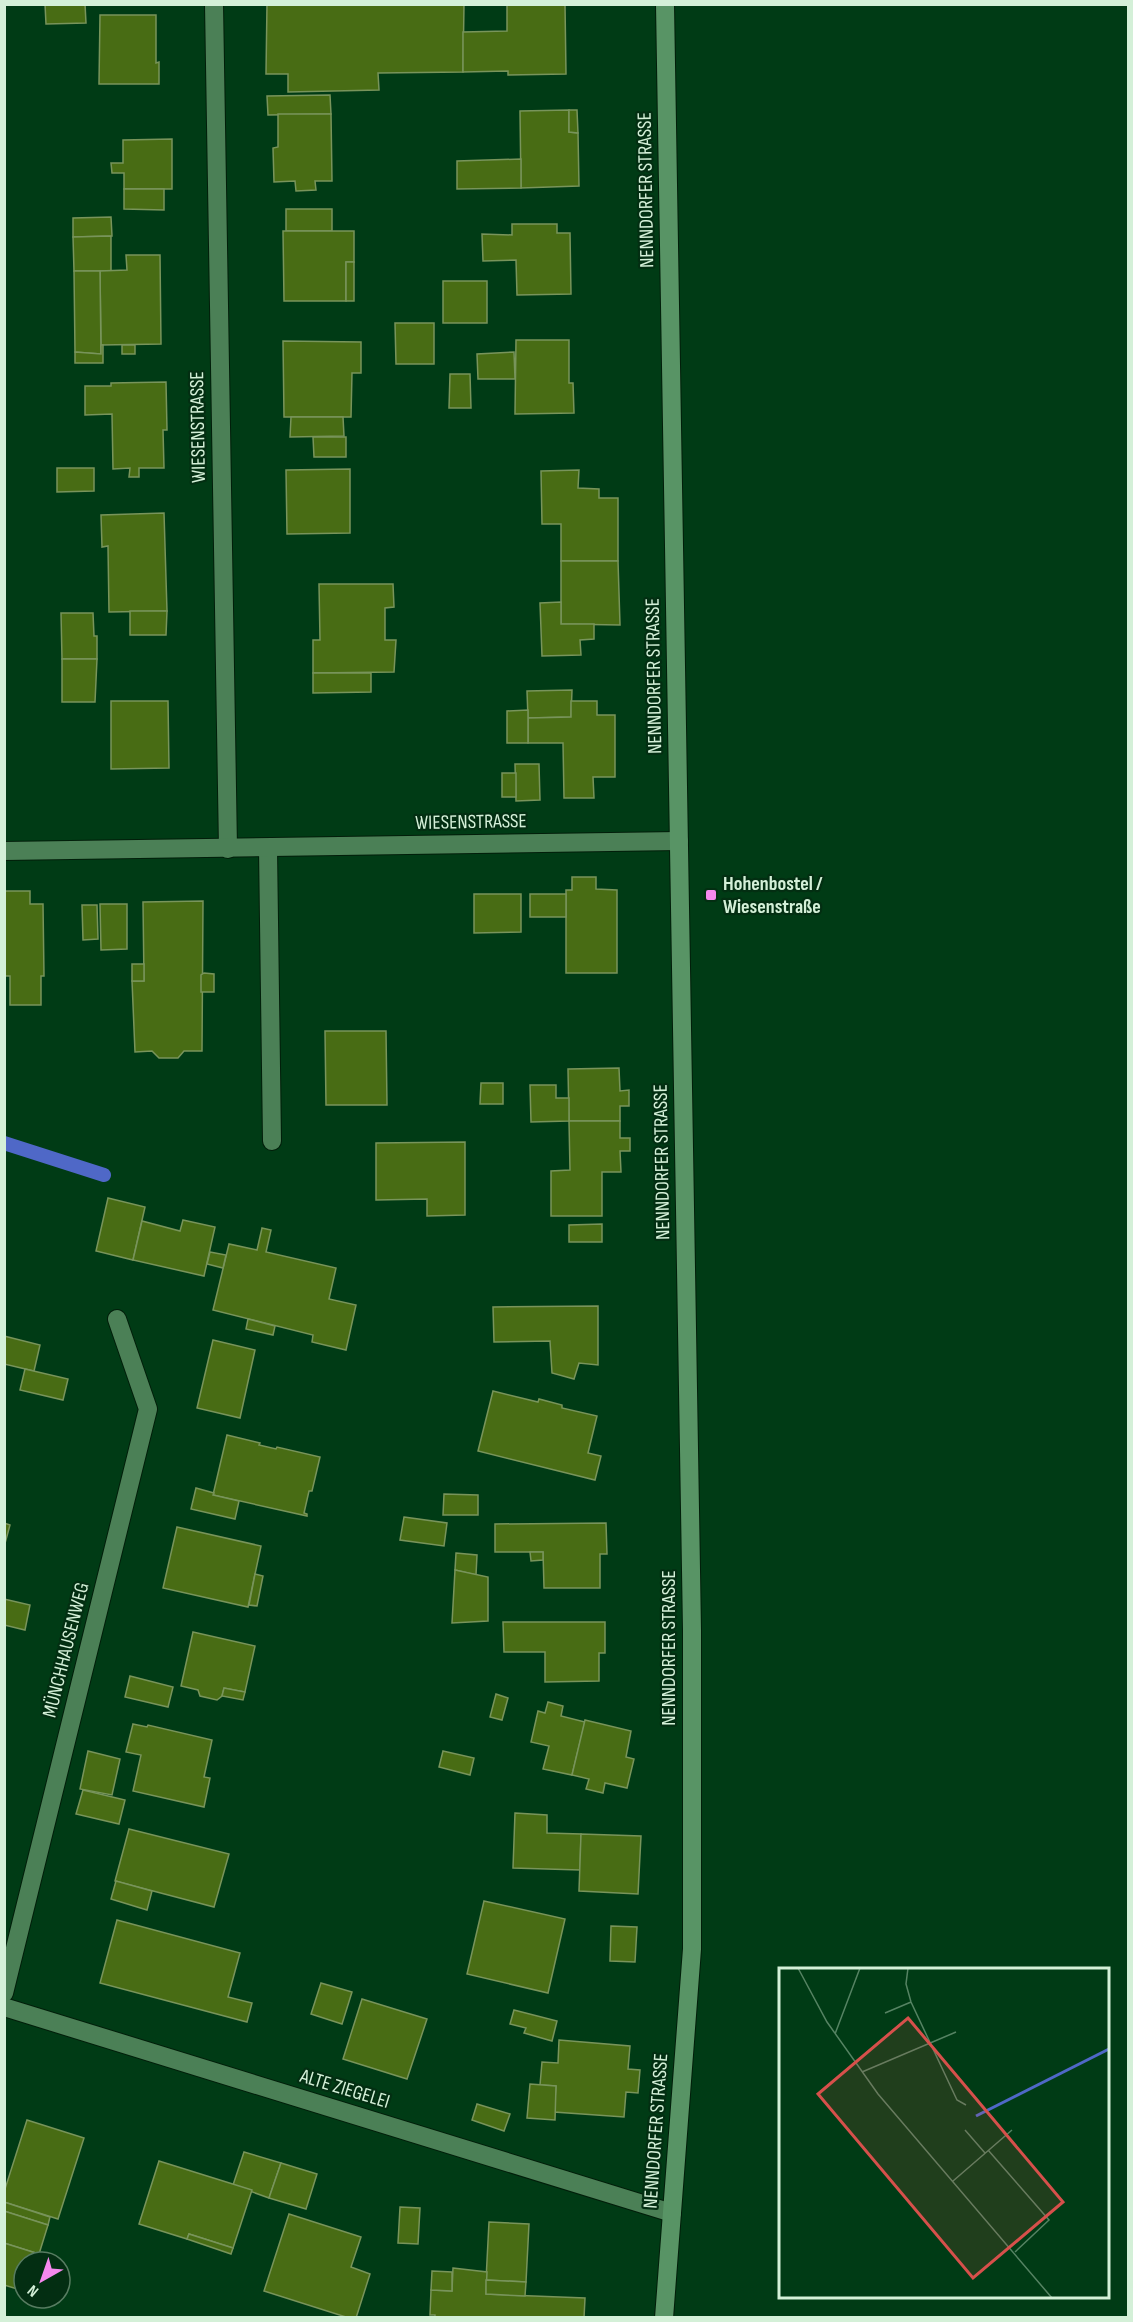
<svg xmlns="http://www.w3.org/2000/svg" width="1133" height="2322" font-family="'Sofia Sans Condensed',sans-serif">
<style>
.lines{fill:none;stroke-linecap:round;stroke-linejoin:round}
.stream{stroke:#4f68c7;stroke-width:14}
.building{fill:#486c14;stroke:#78945b;stroke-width:1.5}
.minor-casing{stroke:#021e0a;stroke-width:20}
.major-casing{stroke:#021e0a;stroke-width:20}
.minor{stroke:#4b8056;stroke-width:18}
.major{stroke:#589465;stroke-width:18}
.poi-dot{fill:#f689ee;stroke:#032e12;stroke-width:2}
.labels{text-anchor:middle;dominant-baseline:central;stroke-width:4.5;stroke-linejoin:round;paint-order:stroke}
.street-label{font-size:20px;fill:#d4f0d8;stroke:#032e12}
.poi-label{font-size:20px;font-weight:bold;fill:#d4f0d8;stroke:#032e12;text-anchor:start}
.inset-river{fill:none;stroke:#4f68c7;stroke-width:3}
.inset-road{fill:none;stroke:#558363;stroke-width:1.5}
.view{fill:#d6504b;fill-opacity:0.15;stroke:#d6504b;stroke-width:3}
.inset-edge{fill:none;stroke:#d4f0d8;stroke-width:3}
</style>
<rect width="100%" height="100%" fill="#003b15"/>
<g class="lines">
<polyline class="stream" points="4,1143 104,1175"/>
</g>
<g class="building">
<polygon points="45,4 85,4 86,23 46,24"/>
<polygon points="267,4 464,4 463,72 378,73 379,90 288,92 288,74 266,74"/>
<polygon points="507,4 565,4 566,74 508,75 508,71 463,72 463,32 507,31"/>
<polygon points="100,15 156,15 156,63 159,62 159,84 99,84"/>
<polygon points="330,95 331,114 268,115 267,96"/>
<polygon points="569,110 569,132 578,133 579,186 521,188 520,111"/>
<polygon points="569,110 577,110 578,133 569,132"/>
<polygon points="278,114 331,114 332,181 315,181 316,190 296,191 295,181 274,182 273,148 278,147"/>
<polygon points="172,139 172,189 124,189 124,173 112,173 111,163 123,163 123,140"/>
<polygon points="521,159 521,188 457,189 457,161"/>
<polygon points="124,189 164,189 164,210 124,209"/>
<rect x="286" y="209" width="46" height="22"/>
<polygon points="111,217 112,236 73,237 73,218"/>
<polygon points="512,224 557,224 557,233 570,233 571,294 517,295 516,260 483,261 482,234 512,235"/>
<polygon points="283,231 354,231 354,262 346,262 346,301 284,301"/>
<polygon points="111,236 111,271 74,271 73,237"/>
<polygon points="126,255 160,255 161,344 101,345 100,271 127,270"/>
<rect x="346" y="262" width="8" height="39"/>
<polygon points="74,271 100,271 101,354 75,352"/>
<rect x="443" y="281" width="44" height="42"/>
<polygon points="395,323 434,323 434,364 396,364"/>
<polygon points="516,340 569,340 569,383 573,383 574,413 515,414"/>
<polygon points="283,341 361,342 361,373 352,373 351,417 284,417"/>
<polygon points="101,345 103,345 103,363 75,363 75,352 101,354"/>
<rect x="122" y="345" width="13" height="9"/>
<polygon points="514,352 515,379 478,379 477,354"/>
<polygon points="450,374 470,374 471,408 449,408"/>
<polygon points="166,382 167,430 163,430 164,468 139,468 139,477 129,477 130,468 113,469 112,414 85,415 85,386 111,386 111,383"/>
<polygon points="291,417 343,417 344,436 290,437"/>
<polygon points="313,437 346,437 346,457 314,457"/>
<polygon points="57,468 94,468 94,491 57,492"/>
<polygon points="350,469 350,533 287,534 286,470"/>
<polygon points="579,470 578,488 599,489 599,498 618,498 618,561 561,561 561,524 542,524 541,471"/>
<polygon points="164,513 167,611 109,612 108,546 102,547 101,515"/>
<polygon points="561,561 618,561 620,625 561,624"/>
<polygon points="319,584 393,584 394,607 385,608 385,640 396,640 394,672 313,673 313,640 320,640"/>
<polygon points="561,602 561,624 594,624 594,639 580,640 581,655 542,656 540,603"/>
<polygon points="130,611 167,611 166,635 130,635"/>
<polygon points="61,613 93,613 94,636 97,636 97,659 62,659"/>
<polygon points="62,659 97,659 95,702 62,702"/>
<polygon points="313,673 371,673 371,692 313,693"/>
<polygon points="572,690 571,717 528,718 527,691"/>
<polygon points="111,701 168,701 169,768 111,769"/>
<polygon points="571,701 597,701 597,715 615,715 615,777 593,777 594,798 564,798 563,743 528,743 528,718 571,717"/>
<polygon points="528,710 528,743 507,743 507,711"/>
<polygon points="515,764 539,764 540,800 516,801"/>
<rect x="502" y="773" width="14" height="24"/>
<polygon points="572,877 596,877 596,889 617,890 617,973 566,973 566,890 572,890"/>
<polygon points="4,891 30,891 30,904 43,904 44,976 41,976 41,1005 10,1005 10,976 4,976"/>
<polygon points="474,894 521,894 521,932 474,933"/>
<rect x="530" y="894" width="36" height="23"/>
<polygon points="203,901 202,1051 184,1051 178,1058 159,1058 152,1051 135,1052 132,981 144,981 143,902"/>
<polygon points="100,904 127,904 127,949 101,950"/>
<polygon points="82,905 97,905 98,939 83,940"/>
<rect x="132" y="964" width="12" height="17"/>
<polygon points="204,973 214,974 214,992 201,992 201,975"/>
<polygon points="325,1031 386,1031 387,1105 326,1105"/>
<polygon points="619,1068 620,1091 629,1090 629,1106 620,1106 620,1121 569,1121 568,1069"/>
<polygon points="481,1083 503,1083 503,1104 480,1104"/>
<polygon points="530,1085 556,1085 556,1098 569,1098 569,1121 531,1122"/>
<polygon points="569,1121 620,1121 620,1138 630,1138 630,1151 620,1151 621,1172 602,1172 602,1216 551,1216 551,1171 570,1170"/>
<polygon points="465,1142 465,1215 427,1216 427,1199 376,1200 376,1143"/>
<polygon points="108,1198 145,1207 133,1260 96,1251"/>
<polygon points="183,1220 215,1227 204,1276 133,1260 142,1221 180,1231"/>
<polygon points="602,1224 602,1242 569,1242 569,1225"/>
<polygon points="262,1228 271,1230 266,1252 336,1268 329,1299 356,1305 346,1350 312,1342 313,1335 213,1310 229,1244 257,1250"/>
<polygon points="210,1252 226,1255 223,1268 207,1264"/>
<polygon points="598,1306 598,1365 579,1363 574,1379 552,1373 550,1341 494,1342 493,1307"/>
<polygon points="248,1319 275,1326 273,1335 246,1329"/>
<polygon points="4,1336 40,1345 34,1371 4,1364"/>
<polygon points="213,1340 255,1350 240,1418 197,1408"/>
<polygon points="25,1369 68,1379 63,1400 20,1390"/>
<polygon points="493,1391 538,1402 539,1399 562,1405 562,1408 597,1416 588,1453 601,1456 595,1480 478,1451"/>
<polygon points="227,1435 260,1443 259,1445 276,1449 277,1447 320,1457 312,1491 309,1491 304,1513 307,1514 307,1516 213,1495"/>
<polygon points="196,1488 214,1493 213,1495 239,1501 235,1519 191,1509"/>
<polygon points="444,1494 478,1495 478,1515 443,1515"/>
<polygon points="404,1517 447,1523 444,1546 400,1540"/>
<polygon points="4,1523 10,1525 4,1547"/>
<polygon points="606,1523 607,1554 600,1554 600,1588 544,1588 543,1552 495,1552 495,1524"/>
<polygon points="177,1527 261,1546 248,1607 163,1588"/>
<polygon points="530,1552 543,1552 543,1560 531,1561"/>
<polygon points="456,1553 477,1555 476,1575 455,1570"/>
<polygon points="455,1570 488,1577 488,1621 452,1623"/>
<polygon points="255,1574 263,1576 257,1606 249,1605"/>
<polygon points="4,1599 30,1605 25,1630 4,1625"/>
<polygon points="503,1622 605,1622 605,1653 599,1653 599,1681 545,1682 545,1652 504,1652"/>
<polygon points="193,1632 255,1646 245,1692 224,1688 222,1696 217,1700 200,1696 198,1690 181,1686"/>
<polygon points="130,1676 173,1687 168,1707 125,1697"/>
<polygon points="224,1688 245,1692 243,1700 222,1696"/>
<polygon points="496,1694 508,1698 502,1720 490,1717"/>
<polygon points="548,1702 563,1706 561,1716 585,1722 572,1775 543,1769 549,1746 531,1742 538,1711 545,1713"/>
<polygon points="585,1720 631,1731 626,1757 634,1759 627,1788 605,1783 603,1793 586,1789 589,1779 572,1775"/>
<polygon points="133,1724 147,1727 148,1725 212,1740 204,1777 210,1778 204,1807 133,1791 141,1755 126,1752"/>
<polygon points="88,1751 120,1759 112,1795 80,1789"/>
<polygon points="443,1751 474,1758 470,1775 439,1767"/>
<polygon points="83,1790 125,1800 119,1824 76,1814"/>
<polygon points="515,1813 547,1815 547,1833 581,1834 580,1870 513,1868"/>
<polygon points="129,1829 229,1854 214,1907 115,1881"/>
<polygon points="581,1834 641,1836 638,1894 579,1891"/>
<polygon points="116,1881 152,1891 147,1910 111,1899"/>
<polygon points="484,1901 565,1919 548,1993 467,1974"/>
<polygon points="117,1920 240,1953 228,1997 252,2003 247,2022 100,1983"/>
<polygon points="611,1926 637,1927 635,1962 610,1961"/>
<polygon points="321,1983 352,1992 342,2024 311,2014"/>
<polygon points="362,1999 427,2019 407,2079 343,2059"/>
<polygon points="514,2010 557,2021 552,2041 524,2033 526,2028 510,2024"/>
<polygon points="559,2040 630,2046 628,2069 640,2070 638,2093 626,2092 624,2117 554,2112 556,2086 540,2085 542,2062 558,2063"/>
<polygon points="530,2084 556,2086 555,2120 527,2118"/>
<polygon points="477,2104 510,2114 504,2131 472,2120"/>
<polygon points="27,2120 84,2138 58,2219 4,2202 4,2192"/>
<polygon points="244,2152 281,2163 269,2198 233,2185"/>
<polygon points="159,2161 252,2190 233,2248 189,2234 187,2239 139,2224"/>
<polygon points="281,2163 317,2174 306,2209 269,2198"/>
<polygon points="4,2202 50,2217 48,2225 4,2211"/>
<polygon points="400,2207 420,2208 418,2244 398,2243"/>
<polygon points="4,2211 48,2225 39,2254 4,2243"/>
<polygon points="289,2214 361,2237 351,2267 370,2274 356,2318 349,2318 264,2291"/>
<polygon points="489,2222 529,2224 526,2282 486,2280"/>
<polygon points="189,2234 233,2248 231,2254 187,2239"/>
<polygon points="4,2243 39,2254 36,2262 24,2262 24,2291 4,2285"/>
<polygon points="453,2268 487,2272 486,2294 585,2298 584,2318 435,2318 435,2315 430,2315 431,2290 452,2291"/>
<polygon points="432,2271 452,2272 452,2291 431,2290"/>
<polygon points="486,2280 526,2282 525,2296 486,2294"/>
</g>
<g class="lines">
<g class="minor-casing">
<g id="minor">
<polyline points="214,4 228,849"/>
<polyline points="268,848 272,1141"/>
<polyline points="4,851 679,841"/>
<polyline points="4,1993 148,1409 117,1319"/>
<polyline points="4,2007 672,2213"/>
</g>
</g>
<g class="major-casing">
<polyline id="major" points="664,2318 692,1949 692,1630 665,4"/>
</g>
<use href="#minor" class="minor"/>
<use href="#major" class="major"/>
</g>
<rect class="poi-dot" x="705" y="889" width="12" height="12" rx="3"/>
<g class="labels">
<g class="street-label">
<text transform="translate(646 190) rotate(-91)">NENNDORFER STRASSE</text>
<text transform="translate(198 427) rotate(-91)">WIESENSTRASSE</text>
<text transform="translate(654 676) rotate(-91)">NENNDORFER STRASSE</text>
<text transform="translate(471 822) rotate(-1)">WIESENSTRASSE</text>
<text transform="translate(662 1162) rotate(-91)">NENNDORFER STRASSE</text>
<text transform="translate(669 1648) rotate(-90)">NENNDORFER STRASSE</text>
<text transform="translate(66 1650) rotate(-76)">MÜNCHHAUSENWEG</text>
<text transform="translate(345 2089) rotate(17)">ALTE ZIEGELEI</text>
<text transform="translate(656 2131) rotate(-86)">NENNDORFER STRASSE</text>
</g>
<g class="poi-label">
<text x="723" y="884">Hohenbostel /<tspan x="723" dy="23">Wiesenstraße</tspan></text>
</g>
</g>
<g transform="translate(779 1968)">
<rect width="330" height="330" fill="#003b15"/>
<path class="inset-river" d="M 197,148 L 330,81"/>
<path class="inset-road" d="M 19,0 L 48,54 L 99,126 L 273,330M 129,0 L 127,16 L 132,34 L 178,132 L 187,137M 106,45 L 132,34M 56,66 L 81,0M 83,104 L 177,64M 186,162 L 206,185M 209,182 L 270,252 L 236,284M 174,213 L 233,162"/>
<path class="view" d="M 129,50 L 284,234 L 194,310 L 39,126 Z"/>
<rect width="330" height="330" class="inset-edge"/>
</g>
<rect width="1133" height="2322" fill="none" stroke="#d4f0d8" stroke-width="12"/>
<g transform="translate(42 2280) rotate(220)"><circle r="28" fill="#032e12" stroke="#577c61" stroke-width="1.5"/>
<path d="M0-4.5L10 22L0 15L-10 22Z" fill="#f689ee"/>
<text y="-9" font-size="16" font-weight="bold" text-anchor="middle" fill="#d4f0d8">N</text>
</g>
</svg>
